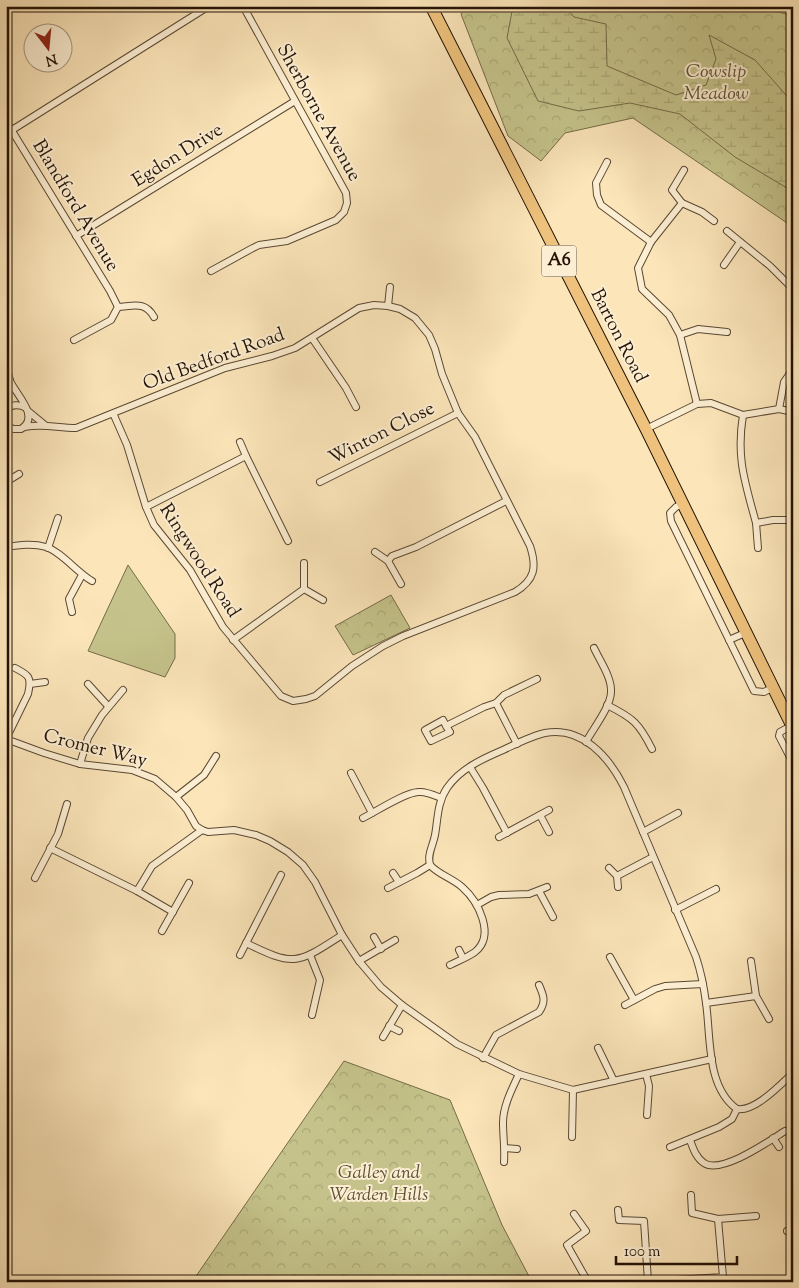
<svg xmlns="http://www.w3.org/2000/svg" width="799" height="1288" font-family="'Sorts Mill Goudy',serif">
<style>
.grass{fill:#c5c38b;stroke:#746b48}
.forest{fill:url(#forest-crowns);stroke:#746b48}
.wetland{fill:url(#wetland-marsh);stroke:#746b48}
.lines{fill:none;stroke-linecap:round;stroke-linejoin:round}
.street-casing{stroke:#5a4833;stroke-width:8}
.highway-casing{stroke:#241306;stroke-width:13}
.street{stroke:#fceed2;stroke-width:6}
.highway{stroke:#eec27c;stroke-width:11}
.labels{text-anchor:middle;dominant-baseline:central;stroke-width:4;stroke-linejoin:round;paint-order:stroke}
.shield{fill:#fceed2;stroke:#655543;stroke-width:1}
.shield-label{font-size:18px;font-weight:bold;fill:#241306}
.park-label{font-size:19px;font-style:italic;fill:#5c5135;stroke:#fceed2}
.street-label{font-size:19px;fill:#241306;stroke:#fceed2}
</style>
<defs>
<pattern id="forest-crowns" width="20" height="18" patternUnits="userSpaceOnUse" patternTransform="scale(1.25)"><rect width="20" height="18" fill="#c5c38b"/><path d="M2 6a3 3 0 1 1 6 0M12 15a3 3 0 1 1 6 0" fill="none" stroke="#a9a776"/></pattern>
<pattern id="wetland-marsh" width="20" height="14" patternUnits="userSpaceOnUse" patternTransform="scale(1.25)"><rect width="20" height="14" fill="#c5c38b"/><path d="M1 5h8M5 5V1M11 12h8M15 12V8" fill="none" stroke="#a9a776"/></pattern>
</defs>
<rect width="100%" height="100%" fill="#fbe5b9"/>
<filter id="stains"><feTurbulence type="fractalNoise" baseFrequency=".004" numOctaves="4"/><feColorMatrix values="0 0 0 0 .2 0 0 0 0 .09 0 0 0 0 .02 0 0 0 .5 -.17"/></filter>
<radialGradient id="worn" r=".72"><stop offset=".6" stop-color="#630" stop-opacity="0"/><stop offset="1" stop-color="#630" stop-opacity=".3"/></radialGradient>
<polygon class="grass" points="128,565 175,634 175,658 165,677 88,651"/>
<g class="forest">
<polygon points="468,6 755,6 790,15 793,13 793,229 790,225 633,118 565,133 541,161 508,136 461,14"/>
<polygon points="391,595 410,628 353,655 335,626"/>
<polygon points="344,1061 450,1100 502,1225 532,1282 192,1282"/>
</g>
<polygon class="wetland" points="513,6 565,6 574,17 606,24 607,66 676,95 706,85 716,59 709,35 755,60 793,103 793,196 787,188 735,157 680,114 630,103 579,111 538,101 507,38"/>
<g class="lines">
<g class="street-casing">
<g id="street">
<polyline points="6,121 110,291 118,307"/>
<polyline points="12,130 209,6"/>
<polyline points="607,162 596,183 597,195 601,205 651,242"/>
<polyline points="684,170 672,190 682,203 651,242 638,268 642,289 669,315 680,335 697,404"/>
<polyline points="682,203 702,212 714,221"/>
<polyline points="727,231 770,266 793,289"/>
<polyline points="76,236 295,101"/>
<polyline points="724,265 740,242"/>
<polyline points="211,271 251,249 259,245 287,241 336,220 344,212 347,203 346,193 243,6"/>
<polyline points="388,306 390,287"/>
<path d="M 118,307 C 134,306 145,301 154,317"/>
<polyline points="680,335 698,329 727,332"/>
<polyline points="312,338 346,388 356,407"/>
<polyline points="74,340 111,320 118,307"/>
<path d="M 6,367 C 8,372 9,378 11,383 C 18,396 40,418 21,429 L 13,429 L 6,425"/>
<polyline points="6,407 10,381"/>
<polyline points="779,409 784,382 793,369"/>
<path d="M 6,410 C 11,404 20,404 26,408"/>
<polyline points="28,411 45,425"/>
<path d="M 743,415 C 736,458 745,482 756,523 L 773,520 L 793,520"/>
<path d="M 24,427 C 43,423 57,428 76,428 L 225,368 L 272,356 L 295,348 L 359,308 L 374,305 L 388,306 L 400,309 L 415,318 L 429,335 L 435,349 L 442,374 L 458,413 L 475,437 L 530,546 C 537,567 535,580 515,592 L 403,636 L 383,646 L 352,666 L 315,696 L 306,699 L 293,701 L 281,696 L 223,627 L 190,570 L 154,525 L 146,507 L 127,445 L 113,413"/>
<polyline points="646,429 697,404 711,403 743,415 779,409 793,412"/>
<polyline points="240,442 246,456"/>
<polyline points="6,482 19,474"/>
<polyline points="320,482 458,413"/>
<polyline points="682,504 676,507 670,513 671,521 754,691 764,692 772,688"/>
<polyline points="146,507 246,456 288,541"/>
<polyline points="756,523 758,548"/>
<path d="M 6,547 C 19,545 33,543 46,547 C 60,551 78,573 92,581"/>
<polyline points="48,548 58,518"/>
<polyline points="375,552 388,561 401,584"/>
<polyline points="388,561 392,556 416,547 506,501"/>
<polyline points="304,563 304,589 323,600"/>
<polyline points="72,612 69,599 82,575"/>
<polyline points="233,640 304,589"/>
<polyline points="729,640 745,633"/>
<polyline points="30,684 45,682"/>
<polyline points="88,684 108,706"/>
<polyline points="496,703 517,744"/>
<path d="M 607,705 C 633,718 639,723 652,749"/>
<polyline points="446,726 443,720 425,730 431,741 450,732 446,726 484,707 496,703 504,695 537,679"/>
<polyline points="791,726 780,732 779,736 793,763"/>
<polyline points="6,739 44,753 80,764 132,770 155,779 176,797 187,810 196,826 202,830 208,832 234,830 256,835 270,841 288,852 303,865 315,882 342,935 359,961 381,987 402,1005 457,1044 519,1074 573,1090 712,1059"/>
<path d="M 6,739 L 28,694 C 32,677 29,675 15,668"/>
<path d="M 586,742 C 593,729 611,706 611,692 C 612,678 600,661 594,648"/>
<polyline points="80,764 88,738 102,715 123,690"/>
<polyline points="470,767 483,788 507,833"/>
<polyline points="351,773 372,813"/>
<polyline points="176,797 204,775 216,756"/>
<polyline points="540,815 549,832"/>
<path d="M 363,818 C 377,811 404,793 418,792 C 426,791 434,795 441,798"/>
<polyline points="643,832 678,813"/>
<polyline points="499,837 549,810"/>
<polyline points="50,848 137,891 152,866 202,830"/>
<path d="M 430,865 C 427,854 433,846 435,835 C 438,819 437,803 447,788 C 460,769 482,759 503,750 C 516,744 531,736 545,733 C 582,726 609,757 624,787 L 696,957 C 701,972 704,987 706,1003 C 711,1037 706,1087 737,1109"/>
<path d="M 430,865 C 439,875 452,878 462,887 C 478,901 496,935 475,952 C 468,957 458,961 450,965"/>
<polyline points="609,868 617,876 618,887"/>
<polyline points="393,873 399,882"/>
<polyline points="617,876 653,857"/>
<polyline points="35,878 58,834 67,804"/>
<polyline points="388,888 417,873 430,865"/>
<polyline points="137,891 173,912"/>
<polyline points="539,891 553,917"/>
<polyline points="477,905 491,897 499,895 529,894 547,887"/>
<polyline points="675,910 716,889"/>
<polyline points="162,931 189,883"/>
<polyline points="374,937 381,949"/>
<path d="M 246,943 C 295,967 297,964 342,935"/>
<polyline points="459,950 463,958"/>
<polyline points="240,955 281,875"/>
<polyline points="310,955 320,980 312,1015"/>
<polyline points="610,957 634,1000"/>
<polyline points="359,961 395,940"/>
<polyline points="751,961 756,996 769,1019"/>
<polyline points="706,1003 756,996"/>
<polyline points="625,1005 655,989 665,986 703,984"/>
<polyline points="389,1026 399,1031"/>
<polyline points="383,1037 402,1005"/>
<polyline points="598,1048 614,1081"/>
<path d="M 483,1058 L 496,1035 L 539,1012 C 546,1002 544,996 539,985"/>
<polyline points="646,1074 649,1086 647,1115"/>
<path d="M 737,1109 C 755,1112 780,1085 793,1073"/>
<polyline points="572,1137 573,1090"/>
<polyline points="773,1138 779,1147"/>
<path d="M 690,1140 C 693,1148 696,1158 704,1163 C 721,1175 769,1141 785,1131"/>
<polyline points="670,1147 719,1127 732,1119 737,1109"/>
<polyline points="505,1148 517,1149"/>
<path d="M 504,1162 C 505,1148 503,1136 503,1123 C 503,1106 512,1089 519,1074"/>
<polyline points="691,1195 692,1213 718,1219 756,1216"/>
<polyline points="618,1210 619,1220 644,1221 648,1281"/>
<polyline points="574,1214 586,1231 567,1245 588,1282"/>
<polyline points="787,1231 793,1231"/>
<polyline points="643,1282 723,1277 718,1219"/>
</g>
</g>
<g class="highway-casing">
<polyline id="highway" points="431,6 646,429 793,728"/>
</g>
<use href="#street" class="street"/>
<use href="#highway" class="highway"/>
</g>
<g class="labels">
<rect class="shield" x="541.5" y="245.5" width="35" height="31" rx="4"/>
<g class="shield-label">
<text x="559" y="261">A6</text>
</g>
<g class="park-label">
<text x="716" y="72">Cowslip<tspan x="716" dy="22">Meadow</tspan></text>
<text x="379" y="1173">Galley and<tspan x="379" dy="22">Warden Hills</tspan></text>
</g>
<g class="street-label">
<text transform="translate(318 113) rotate(61)">Sherborne Avenue</text>
<text transform="translate(178 156) rotate(-32)">Egdon Drive</text>
<text transform="translate(75 206) rotate(59)">Blandford Avenue</text>
<text transform="translate(618 336) rotate(63)">Barton Road</text>
<text transform="translate(214 360) rotate(-20)">Old Bedford Road</text>
<text transform="translate(382 434) rotate(-27)">Winton Close</text>
<text transform="translate(199 561) rotate(57)">Ringwood Road</text>
<text transform="translate(95 749) rotate(14)">Cromer Way</text>
</g>
</g>
<rect width="799" height="1288" fill="none" stroke="#fbe5b9" stroke-width="25"/>
<rect x="8" y="8" width="784" height="1273" fill="none" stroke="#241306" stroke-width="2.5"/>
<rect x="12" y="12" width="774" height="1263" fill="none" stroke="#241306"/>
<g transform="translate(48 48) rotate(164)"><circle r="24" fill="#fceed2" stroke="#a69680"/>
<path d="M0-4L9 19L0 12L-9 19Z" fill="#8f2418"/>
<text y="-8" font-size="14" font-weight="bold" text-anchor="middle" fill="#241306">N</text>
</g>
<path d="M616 1256v8h121v-8" fill="none" stroke="#241306" stroke-width="2.5"/>
<text x="624" y="1256" font-size="15" fill="#241306" stroke="#fceed2" stroke-width="4" paint-order="stroke">100 m</text>
<rect width="100%" height="100%" filter="url(#stains)"/>
<rect width="100%" height="100%" fill="url(#worn)"/>
</svg>
